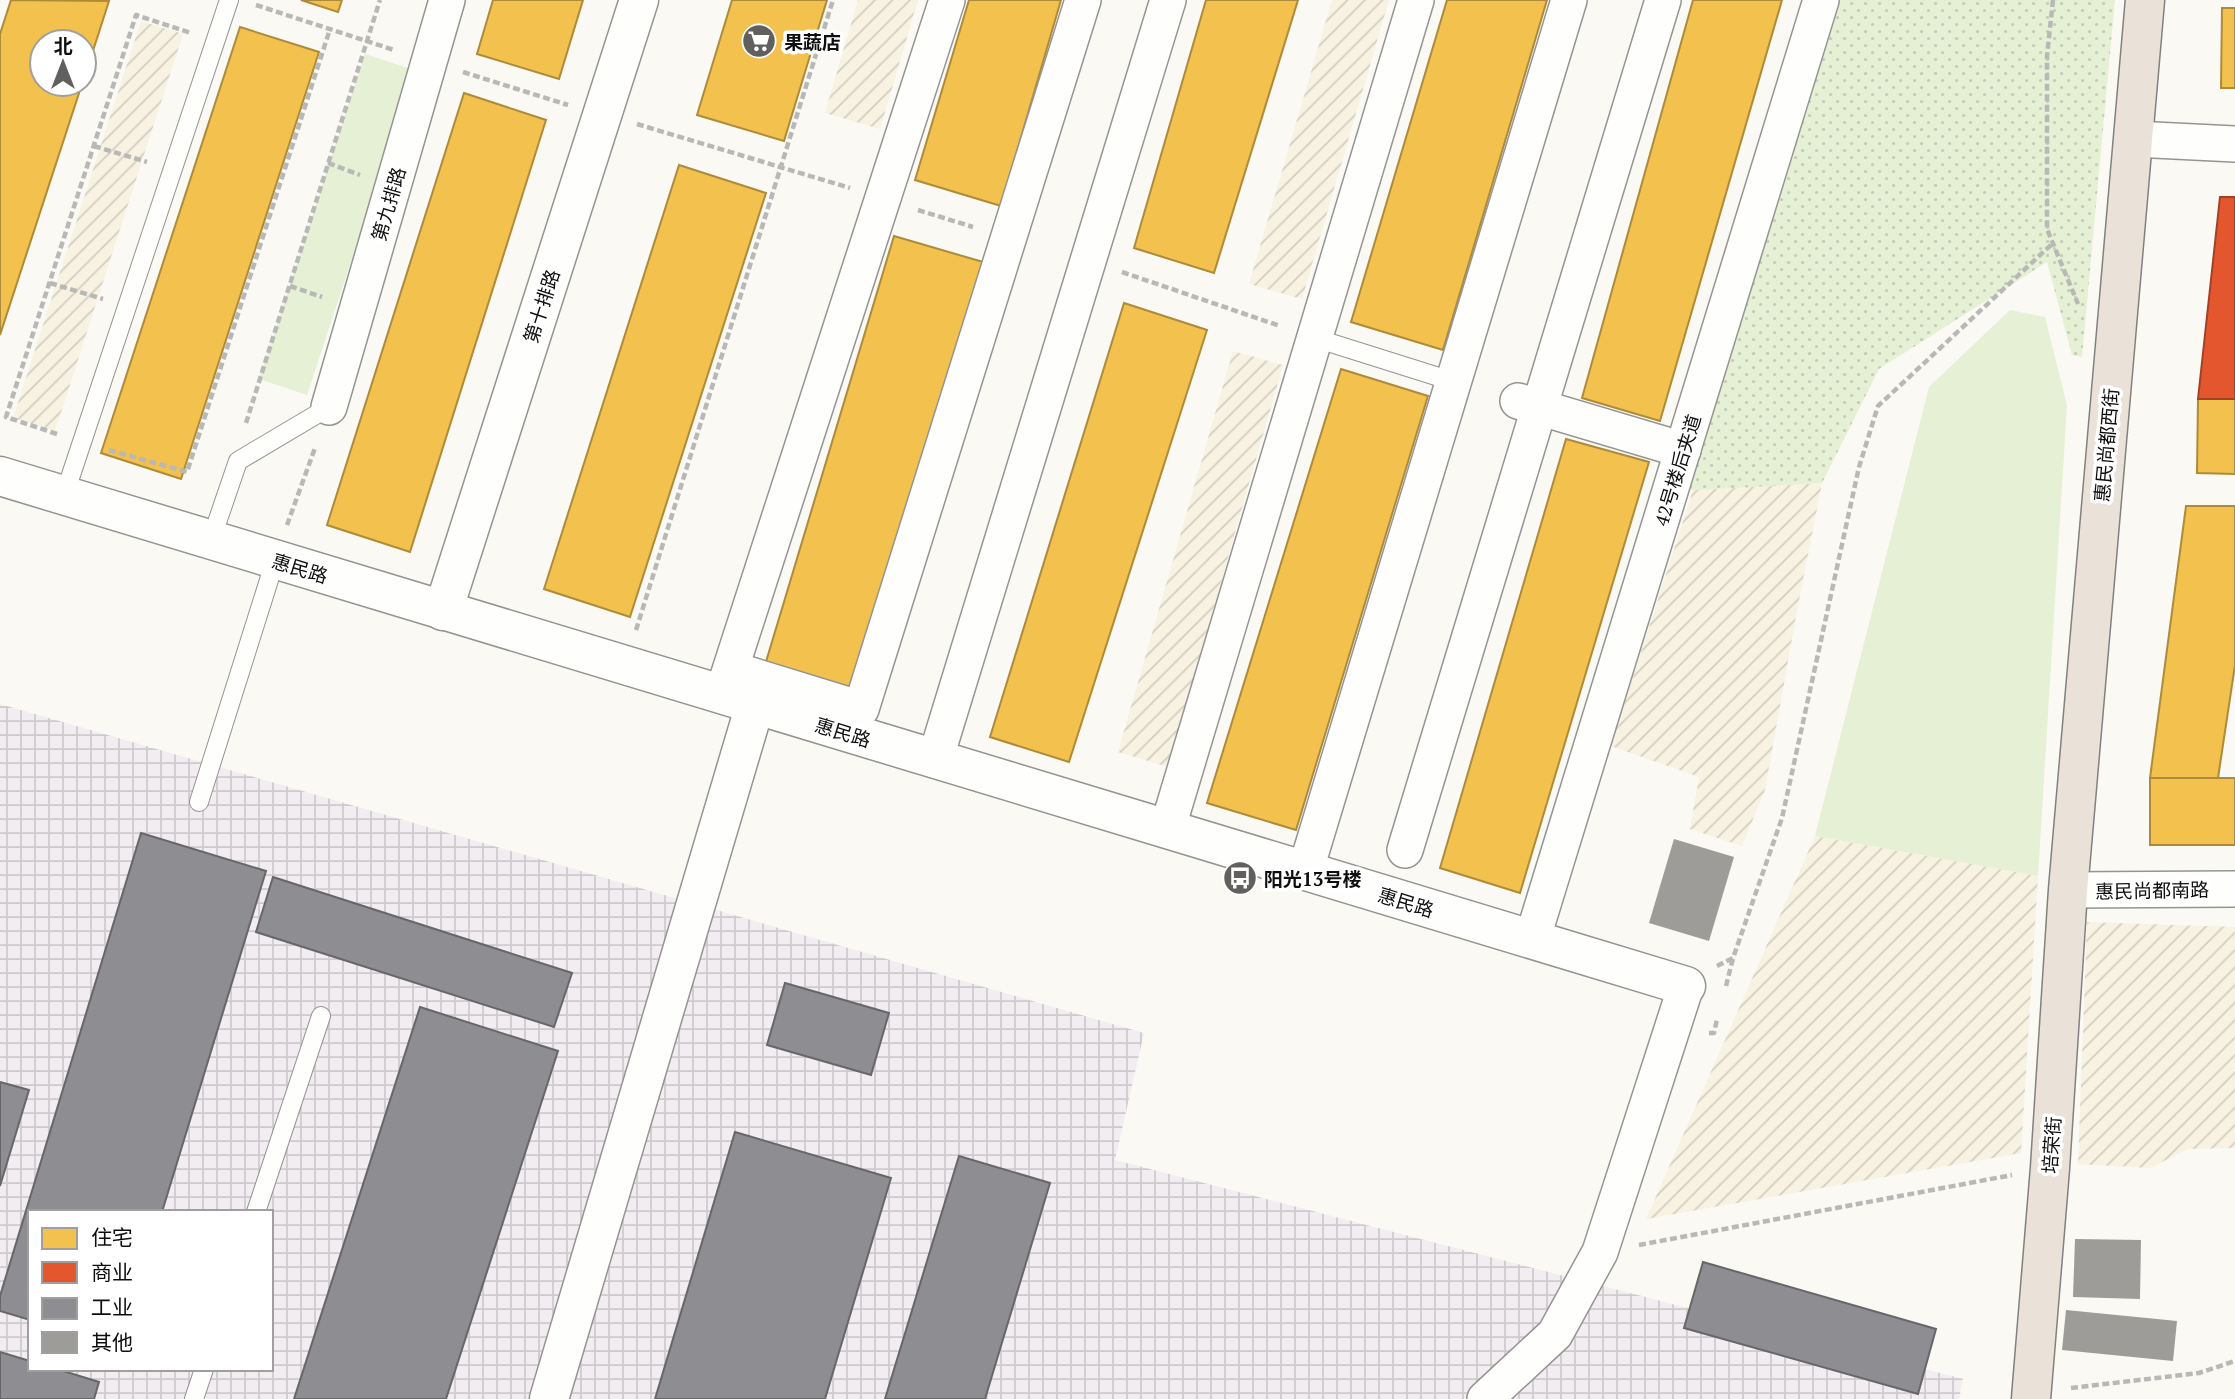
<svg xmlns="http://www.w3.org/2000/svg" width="2235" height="1399" font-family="'PT Serif','Noto Sans SC',serif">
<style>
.industrial{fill:url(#industrial-grid);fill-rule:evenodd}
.farmland{fill:url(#farmland-furrows)}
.grass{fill:#e6f0d4}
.park{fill:url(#park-dots)}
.homes{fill:#f2c14e;stroke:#ae8b3b;stroke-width:2}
.shops{fill:#e4572e;stroke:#a44124;stroke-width:2}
.industry{fill:#8d8d92;stroke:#67676a;stroke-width:2}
.building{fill:#9e9c99}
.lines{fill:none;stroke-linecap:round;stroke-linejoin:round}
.service-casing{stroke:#949492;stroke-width:20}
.minor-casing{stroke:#949492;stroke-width:38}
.tertiary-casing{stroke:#949492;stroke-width:41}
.trunk-casing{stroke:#82817f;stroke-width:41}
.path{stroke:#b8b8b7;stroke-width:4.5;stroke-dasharray:7 3.5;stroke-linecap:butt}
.service{stroke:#fefefd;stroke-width:18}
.minor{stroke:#fefefd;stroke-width:35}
.tertiary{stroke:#fefefd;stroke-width:38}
.trunk{stroke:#eae2d8;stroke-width:38}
.labels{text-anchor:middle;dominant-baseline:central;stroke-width:7;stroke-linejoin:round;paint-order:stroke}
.poi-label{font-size:19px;font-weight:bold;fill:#0e0e0e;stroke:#fff;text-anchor:start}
.street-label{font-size:19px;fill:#0e0e0e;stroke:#fff}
</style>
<defs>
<pattern id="industrial-grid" width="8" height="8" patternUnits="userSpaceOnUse" patternTransform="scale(1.75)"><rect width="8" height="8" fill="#f2edf0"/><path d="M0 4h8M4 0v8" fill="none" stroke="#cecacd"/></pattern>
<pattern id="farmland-furrows" width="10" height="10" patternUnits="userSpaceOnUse" patternTransform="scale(1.75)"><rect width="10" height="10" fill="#f7f2e1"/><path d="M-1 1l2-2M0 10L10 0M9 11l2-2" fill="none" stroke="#d3cec0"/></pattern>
<pattern id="park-dots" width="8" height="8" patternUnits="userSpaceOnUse" patternTransform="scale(1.75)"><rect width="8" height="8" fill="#e6f0d4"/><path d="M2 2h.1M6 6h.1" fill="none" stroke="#c4cdb5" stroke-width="1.8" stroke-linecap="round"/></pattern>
</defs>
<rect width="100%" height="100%" fill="#faf9f4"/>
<path class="industrial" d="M 0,704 L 1144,1033 L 1115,1160 L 1963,1379 L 1959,1399 L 0,1399 ZM 30,1212 L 271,1212 L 271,1369 L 30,1369 Z"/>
<g class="farmland">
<polygon points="858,0 918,0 880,129 825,113"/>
<polygon points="1332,0 1389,0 1302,299 1249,284"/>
<polygon points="141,21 183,34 55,431 13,418"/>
<polygon points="1233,351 1283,365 1168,767 1118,752"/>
<polygon points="1822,483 1796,616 1765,790 1742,846 1690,829 1699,777 1611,746 1693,490"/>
<polygon points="1815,836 2038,876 2021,1153 1646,1219"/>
<polygon points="2087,922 2235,927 2235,1148 2188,1149 2150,1168 2078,1164"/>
</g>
<g class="grass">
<polygon points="365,54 414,70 307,395 259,379"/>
<polygon points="2010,310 2045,317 2067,405 2038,876 1815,836 1929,387"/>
</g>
<polygon class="park" points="1833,0 2115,0 2082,357 2072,355 2047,262 1879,369 1822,483 1681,491"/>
<g class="homes">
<polygon points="11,0 109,1 84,79 84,42 42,42 42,84 82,84 0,335 0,34"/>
<polygon points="301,0 342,0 338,12"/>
<polygon points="493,0 583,0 559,79 477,54"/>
<polygon points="732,0 827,0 784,141 697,115"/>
<polygon points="969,0 1061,0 1001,206 915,180"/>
<polygon points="1206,0 1298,0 1214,273 1134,248"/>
<polygon points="1447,0 1547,0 1443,350 1351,322"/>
<polygon points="1693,0 1782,0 1660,421 1582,398"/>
<polygon points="2222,8 2235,8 2235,88 2221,88"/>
<polygon points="240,27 319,52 181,479 101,453"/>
<polygon points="464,93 546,120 410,552 327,525"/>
<polygon points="679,165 766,193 630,617 544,589"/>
<polygon points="894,236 983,262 851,693 765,665"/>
<polygon points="1124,303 1207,330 1069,762 990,737"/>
<polygon points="1341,369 1428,396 1296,830 1207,803"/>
<polygon points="2198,399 2235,399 2235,474 2197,473"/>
<polygon points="1566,439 1649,462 1520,893 1440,868"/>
<polygon points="2186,506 2235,506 2235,665 2218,778 2150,778"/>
<rect x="2150" y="778" width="85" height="67"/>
</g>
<polygon class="shops" points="2220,197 2235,197 2235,399 2198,399"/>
<g class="industry">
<polygon points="141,833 266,871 162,1212 30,1212 30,1320 0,1311 0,1296"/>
<polygon points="273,877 572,973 554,1027 256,932"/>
<polygon points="785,983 889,1013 871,1075 767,1045"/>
<polygon points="420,1007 558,1051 446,1399 294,1399"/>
<polygon points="0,1082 29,1090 0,1186"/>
<polygon points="735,1132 891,1178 825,1399 655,1399"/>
<polygon points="959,1156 1050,1183 985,1399 885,1399"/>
<polygon points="1703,1262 1936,1329 1918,1394 1684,1328"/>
<polygon points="0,1352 30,1361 30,1369 57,1369 99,1382 94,1399 0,1399"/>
</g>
<g class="building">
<polygon points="1674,839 1734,857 1709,941 1649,923"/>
<polygon points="2075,1239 2141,1240 2140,1299 2073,1297"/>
<polygon points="2066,1310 2177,1321 2173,1361 2062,1350"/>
</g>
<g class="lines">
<g class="service-casing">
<g id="service">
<polyline points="1315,338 1458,383"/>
<polyline points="64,496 229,0"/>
<polyline points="211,540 238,461 329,407"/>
<polyline points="199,802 275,561"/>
<polyline points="256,1212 321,1016"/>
<polyline points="194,1399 204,1369"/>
</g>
</g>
<g class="minor-casing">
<g id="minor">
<polyline points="2134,139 2235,144"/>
<polyline points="1518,401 1683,450"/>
<polyline points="329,407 447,0"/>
<polyline points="731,669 861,709 1083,0"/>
<polyline points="724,689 947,0"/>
<polyline points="935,760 1168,0"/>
<polyline points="1167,830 1416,0"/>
<polyline points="1405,850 1663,0"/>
<polyline points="1305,872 1569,0"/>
<polyline points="2068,890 2235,889"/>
<polyline points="1532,940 1821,0"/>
<polyline points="1485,1399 1555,1334 1600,1252 1686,986"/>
</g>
</g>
<g class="tertiary-casing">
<g id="tertiary">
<polyline points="0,476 1686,986"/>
<polyline points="443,611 639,0"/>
<polyline points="549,1399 755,705"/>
</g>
</g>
<g class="trunk-casing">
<polyline id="trunk" points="2031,1399 2050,1168 2068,890 2145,0"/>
</g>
<g class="path">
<polyline points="2053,0 2047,56 2047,229 2078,304"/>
<polyline points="256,5 394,50"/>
<polyline points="463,72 568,105"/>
<polyline points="637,124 850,188"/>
<polyline points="94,146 147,162"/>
<polyline points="328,163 360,175"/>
<polyline points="918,210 973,227"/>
<polyline points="1122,272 1280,326"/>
<polyline points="50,283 103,299"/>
<polyline points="290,286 322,297"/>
<polyline points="246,423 380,0"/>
<polyline points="57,434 6,417 136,15 191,33"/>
<polyline points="109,450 187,472 330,29"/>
<polyline points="287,525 315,448"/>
<polyline points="636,630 833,0"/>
<polyline points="1717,966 1733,958 1782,818 1859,467 1878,406 2053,243"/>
<polyline points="1726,986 1733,958"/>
<polyline points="1709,1033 1714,1033 1717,1019"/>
<polyline points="1639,1245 2012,1175"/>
<polyline points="2071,1388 2199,1373 2235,1361"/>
</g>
<use href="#service" class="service"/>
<use href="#minor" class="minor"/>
<use href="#tertiary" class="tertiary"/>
<use href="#trunk" class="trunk"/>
</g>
<defs>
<g id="supermarket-disc" transform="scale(1.75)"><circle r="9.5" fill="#61605e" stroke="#fff"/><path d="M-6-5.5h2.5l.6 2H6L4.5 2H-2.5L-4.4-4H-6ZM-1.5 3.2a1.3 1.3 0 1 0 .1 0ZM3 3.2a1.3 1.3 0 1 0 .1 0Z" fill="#fff"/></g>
<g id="bus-disc" transform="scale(1.75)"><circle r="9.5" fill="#61605e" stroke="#fff"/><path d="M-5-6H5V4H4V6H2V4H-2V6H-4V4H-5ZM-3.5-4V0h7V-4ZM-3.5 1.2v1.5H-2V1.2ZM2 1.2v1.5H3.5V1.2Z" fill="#fff"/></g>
</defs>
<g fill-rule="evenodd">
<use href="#supermarket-disc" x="759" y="41"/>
<use href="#bus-disc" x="1240" y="878"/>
</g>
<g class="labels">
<g class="poi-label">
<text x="784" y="41">果蔬店</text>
<text x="1264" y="878">阳光13号楼</text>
</g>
<g class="street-label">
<text transform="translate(388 204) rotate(-74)">第九排路</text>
<text transform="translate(541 306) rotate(-72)">第十排路</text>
<text transform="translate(2106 445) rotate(-85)">惠民尚都西街</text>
<text transform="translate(1677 470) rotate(-73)">42号楼后夹道</text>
<text transform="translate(300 568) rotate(17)">惠民路</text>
<text transform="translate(843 732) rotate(17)">惠民路</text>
<text transform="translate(2152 890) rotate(-1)">惠民尚都南路</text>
<text transform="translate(1406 902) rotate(17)">惠民路</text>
<text transform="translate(2051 1145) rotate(-86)">培荣街</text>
</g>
</g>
<rect x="28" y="1210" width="245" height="161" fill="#ffffff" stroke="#9f9f9f" stroke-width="2"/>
<rect x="42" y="1228" width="35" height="21" fill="#f2c14e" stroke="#9f9f9f" stroke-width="2"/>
<text x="91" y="1245" font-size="21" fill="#0e0e0e">住宅</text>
<rect x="42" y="1262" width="35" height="21" fill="#e4572e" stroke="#9f9f9f" stroke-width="2"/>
<text x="91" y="1280" font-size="21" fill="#0e0e0e">商业</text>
<rect x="42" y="1298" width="35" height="21" fill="#8d8d92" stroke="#9f9f9f" stroke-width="2"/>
<text x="91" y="1315" font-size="21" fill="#0e0e0e">工业</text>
<rect x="42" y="1332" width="35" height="21" fill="#9e9c99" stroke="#9f9f9f" stroke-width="2"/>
<text x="91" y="1350" font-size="21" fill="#0e0e0e">其他</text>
<g transform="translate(63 63)"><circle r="33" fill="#ffffff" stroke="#9f9f9f" stroke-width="2"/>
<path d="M0-5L12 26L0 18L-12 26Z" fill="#61605e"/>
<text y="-10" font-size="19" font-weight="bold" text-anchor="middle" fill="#0e0e0e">北</text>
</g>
</svg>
